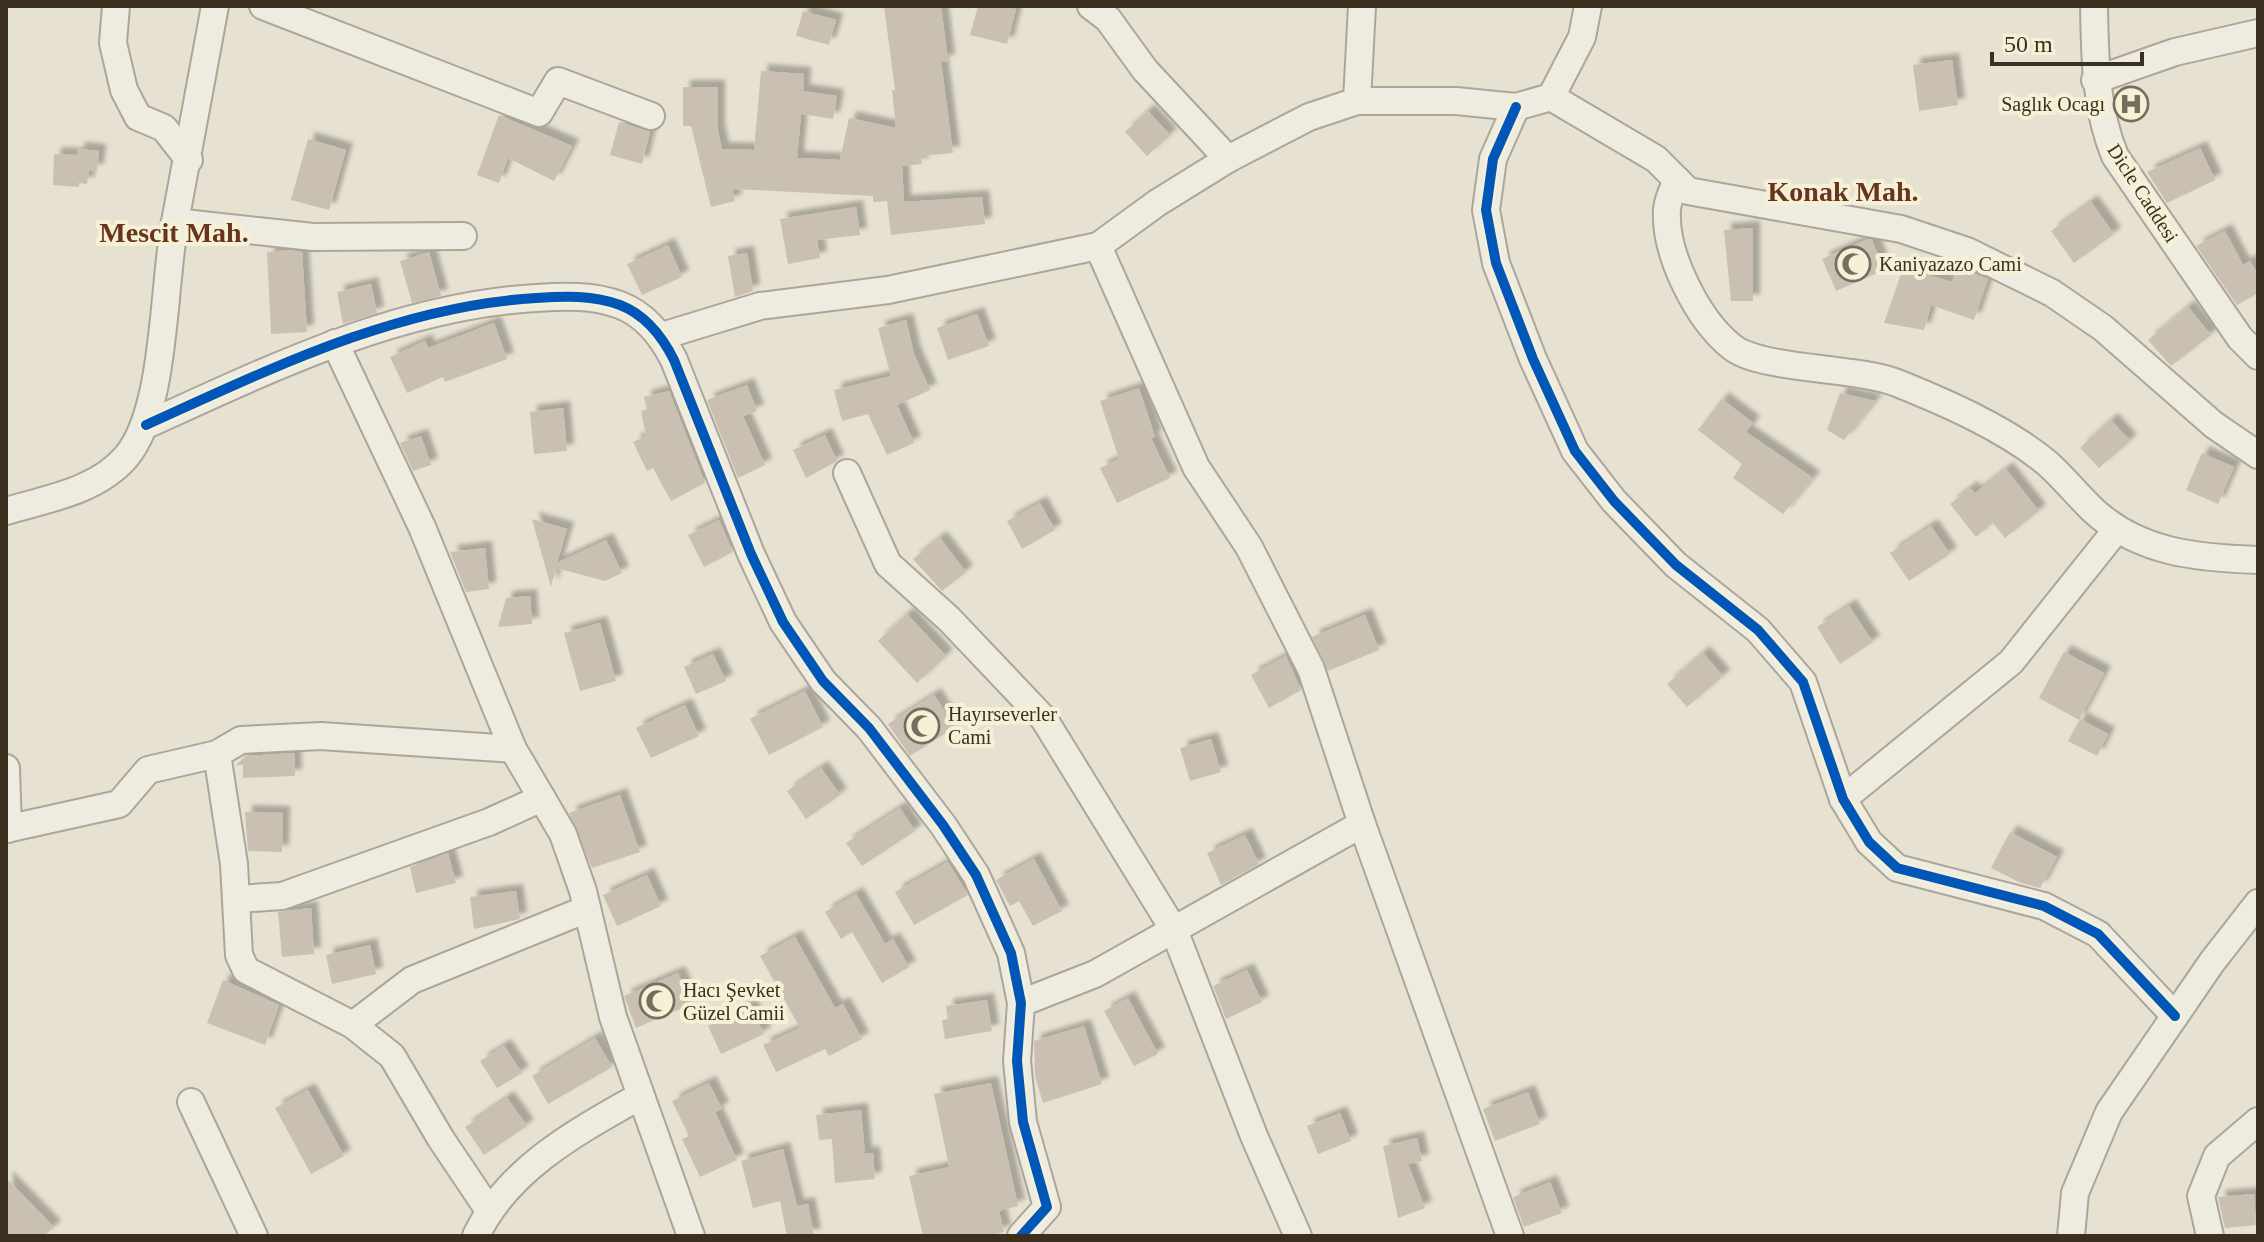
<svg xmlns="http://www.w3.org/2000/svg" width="2264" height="1242" font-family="Georgia,serif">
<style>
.building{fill:#cac0b1;filter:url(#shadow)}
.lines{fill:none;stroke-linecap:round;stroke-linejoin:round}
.minor-casing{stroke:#aca698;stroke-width:30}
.minor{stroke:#eeebe1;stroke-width:26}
.cycleway-casing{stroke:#f6f0d7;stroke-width:15}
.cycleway{stroke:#0057b8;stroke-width:10}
.labels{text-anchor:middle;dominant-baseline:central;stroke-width:8;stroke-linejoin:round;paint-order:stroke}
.poi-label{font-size:20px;fill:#3b2f20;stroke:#f6f0d7;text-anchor:start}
.street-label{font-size:20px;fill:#3b2f20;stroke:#f6f0d7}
.district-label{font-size:28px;font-weight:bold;fill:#69341e;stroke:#f6f0d7}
</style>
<defs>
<filter id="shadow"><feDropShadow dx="7" dy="-7" stdDeviation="2" flood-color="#0004"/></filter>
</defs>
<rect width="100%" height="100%" fill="#e6e1d0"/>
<g class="building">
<polygon points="884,6 941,6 948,61 941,62 953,153 921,156 922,164 902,166 904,202 982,197 985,224 891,235 887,201 873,202 873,196 732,189 735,201 711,207 691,126 683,126 683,87 718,87 718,131 722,149 754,150 761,71 804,74 803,91 837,96 833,119 801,114 797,158 840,160 849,118 896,128 892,90 895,90"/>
<polygon points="978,6 1016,9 1007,44 970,35"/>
<polygon points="803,11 836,20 829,45 796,36"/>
<polygon points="1952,60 1958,105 1919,111 1913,65"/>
<polygon points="1148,111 1170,135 1147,156 1125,132"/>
<polygon points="499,115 572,146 554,181 508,158 499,183 477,175"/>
<polygon points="619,122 650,132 642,164 610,155"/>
<polygon points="308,139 346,150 329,210 291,200"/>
<polygon points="2200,148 2215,180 2167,203 2147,172"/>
<polygon points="78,149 99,151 97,171 89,170 87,184 79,183 79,187 53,185 54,154 77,155"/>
<polygon points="2091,202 2114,234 2074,263 2051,231"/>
<polygon points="856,207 860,235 817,240 820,258 788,264 780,219"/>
<polygon points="1753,228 1753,301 1731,301 1724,230"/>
<polygon points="2225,231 2243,265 2250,261 2258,275 2258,293 2237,305 2196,246"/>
<polygon points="1868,239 1872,240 1884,270 1836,291 1822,259"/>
<polygon points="668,245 682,277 642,295 627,264"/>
<polygon points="289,250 302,252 307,332 271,334 267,252"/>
<polygon points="429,252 441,296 412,303 400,261"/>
<polygon points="747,253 753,291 735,297 728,256"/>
<polygon points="1957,267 1988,279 1974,320 1931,305 1924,330 1884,323 1903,268 1952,282"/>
<polygon points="371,284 377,313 343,324 337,292"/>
<polygon points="2188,307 2211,335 2171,366 2148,340"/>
<polygon points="977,314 989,346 948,360 937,328"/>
<polygon points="906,320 914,354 930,390 897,405 914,443 887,455 868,414 842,421 834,390 891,376 878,328"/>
<polygon points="494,323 507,359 445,382 443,377 407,393 390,357 425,341 428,348"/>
<polygon points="747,385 757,411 743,416 765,465 738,478 707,400"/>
<polygon points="1139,388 1155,437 1151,438 1170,478 1117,503 1100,468 1119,459 1100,401"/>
<polygon points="669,391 705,483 671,501 653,468 647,471 633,442 646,436 641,411 647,409 644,397"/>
<polygon points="1840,393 1875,401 1844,440 1827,430"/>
<polygon points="1722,399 1753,423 1746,432 1813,478 1783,514 1733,478 1742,464 1698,430"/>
<polygon points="563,408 567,451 534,454 530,412"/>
<polygon points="2111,420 2130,441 2099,468 2080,448"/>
<polygon points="825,435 837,461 806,478 793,450"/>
<polygon points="421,436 431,465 413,471 400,443"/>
<polygon points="2202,453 2234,467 2218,504 2186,490"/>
<polygon points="2006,469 2039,511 2005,538 1993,523 1976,537 1950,504 1970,488 1975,493"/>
<polygon points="1040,503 1055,530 1022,549 1007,521"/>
<polygon points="532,519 567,529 557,563 606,540 622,573 605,581 556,568 551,587"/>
<polygon points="719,520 733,552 704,567 688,535"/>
<polygon points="1931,526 1950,554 1909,581 1890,553"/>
<polygon points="940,538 966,572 942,591 913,559"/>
<polygon points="485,548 489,589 466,592 450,552"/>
<polygon points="530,596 532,624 498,627 506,598"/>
<polygon points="1849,606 1873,642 1840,664 1817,627"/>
<polygon points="907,614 946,656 917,683 878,641"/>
<polygon points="1365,615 1379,650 1328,671 1312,637"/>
<polygon points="600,623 616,681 580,691 564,633"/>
<polygon points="2064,652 2104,673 2079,720 2039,698"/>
<polygon points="1703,653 1723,676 1687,707 1667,684"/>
<polygon points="713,654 726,681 696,694 684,667"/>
<polygon points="1286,656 1301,690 1269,708 1251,675"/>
<polygon points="805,691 823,727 769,755 750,719"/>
<polygon points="934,695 955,727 910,756 888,724"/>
<polygon points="685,705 699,736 651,758 636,728"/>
<polygon points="2080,719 2108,734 2097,756 2068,741"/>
<polygon points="1211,739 1221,772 1190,781 1180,748"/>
<polygon points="294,753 295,776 243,778 243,765 236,765 246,756"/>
<polygon points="821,768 840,795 806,819 787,791"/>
<polygon points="620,795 640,852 592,868 569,813"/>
<polygon points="900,808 915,831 862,866 846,843"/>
<polygon points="245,812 283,813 282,852 248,851"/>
<polygon points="2010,832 2057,857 2040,888 2021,883 1991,868"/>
<polygon points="1245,835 1259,864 1221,885 1207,853"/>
<polygon points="448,853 456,883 416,893 410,867"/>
<polygon points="1034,859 1062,911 1033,926 1019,901 1010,906 996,880"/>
<polygon points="948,862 968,895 914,925 895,892"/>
<polygon points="647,875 661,906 617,926 603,895"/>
<polygon points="516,891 520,919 474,929 470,897"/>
<polygon points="856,894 885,944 893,939 909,967 882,983 852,932 841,939 825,912"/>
<polygon points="311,908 314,954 282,957 278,912"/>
<polygon points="795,937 835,1008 843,1004 862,1039 829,1056 825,1049 776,1072 763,1045 800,1028 760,956"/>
<polygon points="370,945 376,974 332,984 326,955"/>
<polygon points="1247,970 1262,1002 1226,1019 1213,986"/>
<polygon points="678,973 692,1004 636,1028 624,996"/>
<polygon points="223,980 279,1005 265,1045 207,1023"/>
<polygon points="1128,998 1158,1054 1134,1066 1104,1011"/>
<polygon points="987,1000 992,1031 945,1039 942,1020 948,1019 946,1006"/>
<polygon points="750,1006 764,1034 721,1054 708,1026"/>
<polygon points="1084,1026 1102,1084 1043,1103 1035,1076 1034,1041"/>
<polygon points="595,1038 612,1067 548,1104 532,1076"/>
<polygon points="504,1046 522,1073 497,1088 480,1061"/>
<polygon points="709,1083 722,1109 715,1112 737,1160 700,1177 682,1139 689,1136 672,1101"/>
<polygon points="991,1083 1018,1206 999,1211 1004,1232 988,1236 923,1236 909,1176 949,1167 934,1094"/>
<polygon points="308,1090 344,1156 311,1174 275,1108"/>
<polygon points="1528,1092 1540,1124 1495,1141 1483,1109"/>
<polygon points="507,1098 527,1126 484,1155 465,1127"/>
<polygon points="861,1110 865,1154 873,1153 875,1179 835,1183 832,1139 819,1140 816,1115"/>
<polygon points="1340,1113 1351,1141 1318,1154 1307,1126"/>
<polygon points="1417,1138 1422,1161 1408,1164 1425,1208 1398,1218 1383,1146"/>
<polygon points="783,1149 797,1206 808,1204 814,1236 787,1236 780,1201 753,1208 741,1161"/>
<polygon points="6,1178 54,1227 44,1236 6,1236"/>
<polygon points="1550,1182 1562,1213 1524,1227 1513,1197"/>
<polygon points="2254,1194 2256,1225 2225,1228 2218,1197"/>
</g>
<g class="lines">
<g class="minor-casing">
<g id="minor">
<polyline points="116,6 113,43 124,90 138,117 164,128 189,160"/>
<polyline points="263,6 539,113 558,81 651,116"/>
<polyline points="1091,6 1108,19 1145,70 1228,159"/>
<path d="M 2094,6 C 2095,58 2095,107 2115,156 L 2240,338 L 2258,356"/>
<polyline points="2095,80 2175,52 2258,33"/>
<polyline points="1551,97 1656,159 1688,191 1901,229 1967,251 2052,293 2103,328 2214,425 2258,455"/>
<polyline points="1357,101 1362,6"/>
<polyline points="1516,107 1493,159 1486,210 1496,263 1533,359 1575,451 1614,501 1676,565 1758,630 1803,682 1843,799 1869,842 1897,868 2044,906 2098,934 2175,1016"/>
<path d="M 1677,180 C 1673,189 1668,199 1667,209 C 1664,254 1698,320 1732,347 C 1760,370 1858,367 1897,383 C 1947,403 2006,429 2047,463 C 2064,478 2078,496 2094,511 C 2140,553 2198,558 2258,560"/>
<polyline points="175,222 313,237 463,236"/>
<polyline points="1098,246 1196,467 1249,547 1311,669 1362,824 1510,1236"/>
<polyline points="662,336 760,306 888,290 1098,246 1157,203 1228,159 1309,117 1357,101 1456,101 1516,107 1551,97 1582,37 1588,6"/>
<polyline points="335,343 422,527 513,749 563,834 583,891 613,1017 691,1236"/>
<path d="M 146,425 C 270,369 397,306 536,298 C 565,296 593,295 620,305 C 646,315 662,336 674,360 L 751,554 L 783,622 L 823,681 L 869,728 L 943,825 L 976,875 L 1011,953 L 1021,1003 L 1017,1061 L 1023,1122 L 1047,1207 L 1021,1236"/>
<polyline points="847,473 888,564 949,619 1044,719 1174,930 1254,1136 1298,1236"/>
<path d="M 6,511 C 47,499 97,491 126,457 C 166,411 163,284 175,222 C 188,150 202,78 215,6"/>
<polyline points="217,754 234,864 239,955 246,970 353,1025 392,1056 441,1139 488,1209"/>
<polyline points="6,768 8,829"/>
<polyline points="1843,799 2011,662 2117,529"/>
<polyline points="6,829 119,804 148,770 217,754 241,740 321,736 513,749"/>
<polyline points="237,899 282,896 489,822 542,798"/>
<polyline points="1021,1003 1095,974 1362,824"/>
<polyline points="353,1025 412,980 587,909"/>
<polyline points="191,1102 254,1236"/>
<path d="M 476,1236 C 507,1169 578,1131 640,1096"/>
<polyline points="2071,1236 2075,1193 2109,1112 2212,962 2258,903"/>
<polyline points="2210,1236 2201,1196 2217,1156 2258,1121"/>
</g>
</g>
<use href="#minor" class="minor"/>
<g class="cycleway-casing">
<g id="cycleway">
<polyline points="1516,107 1493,159 1486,210 1496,263 1533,359 1575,451 1614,501 1676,565 1758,630 1803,682 1843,799 1869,842 1897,868 2044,906 2098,934 2175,1016"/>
<path d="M 146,425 C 270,369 397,306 536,298 C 565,296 593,295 620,305 C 646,315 662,336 674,360 L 751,554 L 783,622 L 823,681 L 869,728 L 943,825 L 976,875 L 1011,953 L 1021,1003 L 1017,1061 L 1023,1122 L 1047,1207 L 1021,1236"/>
</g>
</g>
<use href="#cycleway" class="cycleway"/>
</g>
<defs>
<g id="hospital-ring" transform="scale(1.8)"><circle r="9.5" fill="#f6f0d7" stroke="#776d5e" stroke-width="1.5"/><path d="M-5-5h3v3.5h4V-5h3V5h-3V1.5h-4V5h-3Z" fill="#776d5e"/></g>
<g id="mosque-ring" transform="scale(1.8)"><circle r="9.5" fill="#f6f0d7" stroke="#776d5e" stroke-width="1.5"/><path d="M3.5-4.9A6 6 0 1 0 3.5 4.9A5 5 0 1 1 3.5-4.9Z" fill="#776d5e"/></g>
</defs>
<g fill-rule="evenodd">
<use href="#hospital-ring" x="2131" y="104"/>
<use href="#mosque-ring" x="1853" y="264"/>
<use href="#mosque-ring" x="922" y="726"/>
<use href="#mosque-ring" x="657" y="1001"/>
</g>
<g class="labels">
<g class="poi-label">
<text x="2105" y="104" text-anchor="end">Saglık Ocagı</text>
<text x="1879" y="264">Kaniyazazo Cami</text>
<text x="948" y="714">Hayırseverler<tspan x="948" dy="23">Cami</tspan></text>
<text x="683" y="990">Hacı Şevket<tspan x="683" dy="23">Güzel Camii</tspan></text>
</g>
<g class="street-label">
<text transform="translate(2143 193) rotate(57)">Dicle Caddesi</text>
</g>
<g class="district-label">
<text x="1843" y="191">Konak Mah.</text>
<text x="174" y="232">Mescit Mah.</text>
</g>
</g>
<rect width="2264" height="1242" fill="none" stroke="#3b2f20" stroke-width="16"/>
<path d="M1992 52v12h150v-12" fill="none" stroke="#3b2f20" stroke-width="4"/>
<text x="2004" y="52" font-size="24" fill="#3b2f20" stroke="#f6f0d7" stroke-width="6" paint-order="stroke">50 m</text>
</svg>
